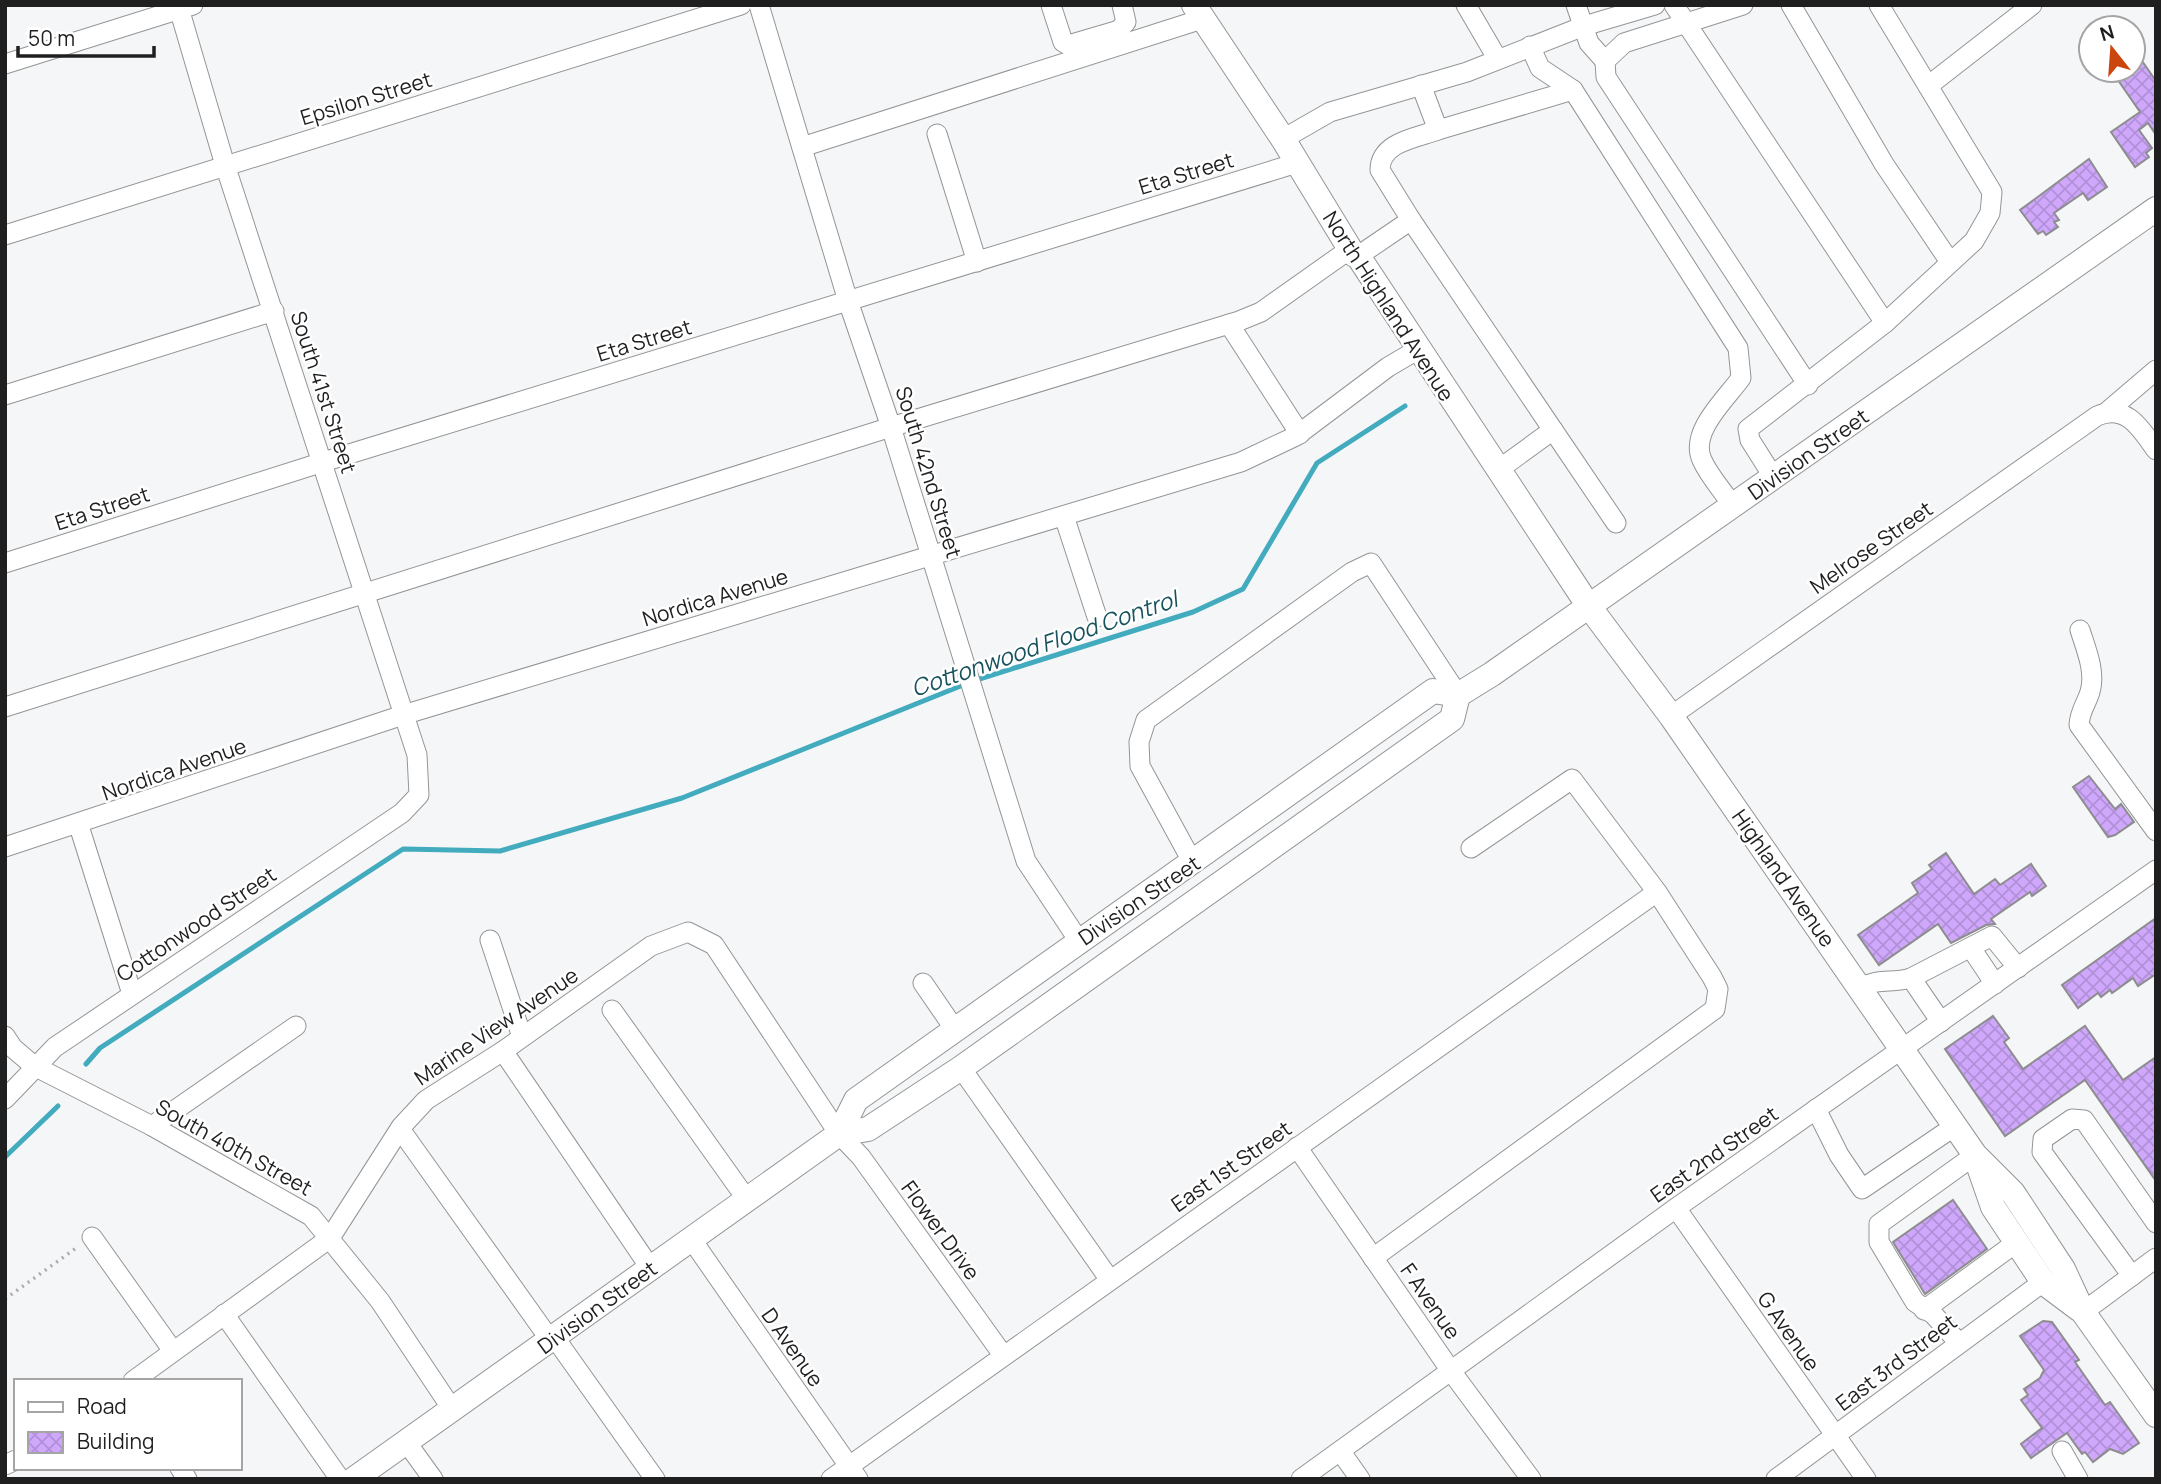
<svg xmlns="http://www.w3.org/2000/svg" width="2161" height="1484" font-family="Manrope,sans-serif">
<style>
.lines{fill:none;stroke-linecap:round;stroke-linejoin:round}
.stream{stroke:#42abbe;stroke-width:5}
.building{fill:url(#building-cross-hatch);stroke:#8d8c8e;stroke-width:2}
.minor-casing{stroke:#939596;stroke-width:21}
.major-casing{stroke:#939596;stroke-width:26}
.path{stroke:#ababad;stroke-width:3.5;stroke-dasharray:2 5;stroke-linecap:butt}
.minor{stroke:#fff;stroke-width:19}
.major{stroke:#fff;stroke-width:24}
.labels{text-anchor:middle;dominant-baseline:central;stroke-width:5;stroke-linejoin:round;paint-order:stroke}
.street-label{font-size:21px;fill:#1f1f20;stroke:#fff}
.water-label{font-size:23px;font-style:italic;fill:#17535d;stroke:#fff}
</style>
<defs>
<pattern id="building-cross-hatch" width="8" height="8" patternUnits="userSpaceOnUse" patternTransform="scale(1.75)"><rect width="8" height="8" fill="#cfa8fc"/><path d="M0 0l8 8M0 8l8-8" fill="none" stroke="#b190d8"/></pattern>
</defs>
<rect width="100%" height="100%" fill="#f5f6f8"/>
<g class="lines">
<g class="stream">
<polyline points="86,1064 100,1048 403,849 500,851 682,798 973,681 1193,612 1243,589 1317,463 1405,406"/>
<polyline points="5,1157 58,1106"/>
</g>
</g>
<g class="building">
<polygon points="2133,48 2156,81 2156,135 2148,123 2139,130 2152,148 2146,153 2149,157 2135,167 2111,132 2140,112 2111,70 2133,70"/>
<polygon points="2089,159 2107,187 2088,200 2083,193 2054,213 2059,220 2054,222 2058,227 2046,235 2043,231 2038,234 2020,210"/>
<polygon points="2089,776 2115,809 2121,804 2134,822 2115,835 2108,837 2073,787"/>
<polygon points="1946,853 1974,894 1995,879 2000,885 2031,864 2046,886 2032,896 2030,892 1991,919 1995,924 1986,925 1951,943 1938,924 1879,965 1858,935 1918,893 1912,883 1932,869 1929,865"/>
<polygon points="2156,918 2156,974 2138,986 2133,978 2112,993 2110,990 2101,997 2098,993 2078,1008 2062,985"/>
<polygon points="1993,1016 2009,1038 2004,1042 2023,1069 2085,1026 2123,1080 2156,1057 2156,1181 2085,1080 2005,1136 1945,1049"/>
<polygon points="1953,1200 1987,1249 1925,1294 1893,1242"/>
<polygon points="2043,1321 2052,1322 2079,1360 2075,1362 2105,1405 2110,1402 2139,1443 2123,1454 2110,1449 2093,1462 2085,1452 2082,1454 2067,1433 2031,1458 2021,1444 2042,1428 2021,1400 2028,1395 2024,1389 2040,1378 2044,1370 2020,1336"/>
</g>
<g class="lines">
<g class="minor-casing">
<g id="minor">
<polyline points="759,5 848,301 891,427 1026,861 1079,941"/>
<polyline points="1051,5 1063,42 1068,45 1119,30 1126,22 1122,5"/>
<polyline points="1466,5 1497,58"/>
<polyline points="1576,5 1589,43 1605,61"/>
<polyline points="1674,5 1885,323"/>
<polyline points="1743,5 1624,43 1605,61 1606,77 1808,385"/>
<polyline points="1791,5 1884,164 1950,262"/>
<polyline points="5,64 193,5"/>
<polyline points="1421,85 1438,130 1573,90 1540,68 1530,46"/>
<polyline points="1928,86 2032,5"/>
<path d="M 1573,90 L 1738,348 L 1741,378 C 1726,399 1689,432 1702,460 C 1709,476 1723,491 1733,506"/>
<polyline points="937,134 977,262"/>
<polyline points="1283,139 1330,112 1467,72 1584,26 1655,5"/>
<polyline points="802,147 1202,19"/>
<path d="M 1411,220 L 1380,170 C 1380,142 1416,138 1438,130"/>
<polyline points="5,235 741,5"/>
<polyline points="1358,256 1411,220 1553,430"/>
<polyline points="1229,324 1300,434"/>
<polyline points="5,395 274,311"/>
<polyline points="2108,411 2156,370"/>
<polyline points="1498,470 1553,430 1616,523"/>
<polyline points="1774,478 1750,440 1748,429 1885,323 1974,241 1990,213 1992,192 1879,5"/>
<polyline points="1064,516 1097,617"/>
<polyline points="5,563 323,462 1297,163"/>
<path d="M 2080,630 C 2086,649 2096,672 2090,692 C 2086,705 2080,710 2079,725 L 2156,831"/>
<polyline points="5,707 891,427 1239,321 1261,312 1350,249"/>
<path d="M 1671,716 L 2097,416 C 2126,403 2141,429 2156,450"/>
<polyline points="79,826 132,994"/>
<polyline points="5,847 403,715 1241,462 1296,436 1388,367 1417,350"/>
<polyline points="1193,863 1140,766 1139,742 1146,720 1352,572 1371,563 1458,695"/>
<polyline points="490,940 522,1037"/>
<polyline points="1971,948 1995,984"/>
<polyline points="1911,978 1941,1022"/>
<polyline points="923,983 956,1031"/>
<path d="M 1860,988 C 1880,977 1891,984 1911,978 L 1992,936 L 2018,968"/>
<polyline points="612,1010 748,1201"/>
<polyline points="5,1036 13,1048 34,1066 152,1126 311,1216 380,1301 452,1409"/>
<polyline points="503,1051 651,1269"/>
<polyline points="961,1068 1110,1280"/>
<polyline points="5,1099 55,1047 402,813 419,795 417,755 225,165 178,5"/>
<polyline points="1816,1109 1839,1155 1862,1189 1955,1126"/>
<polyline points="152,1126 296,1026"/>
<polyline points="400,1129 551,1341"/>
<polyline points="1297,1147 1451,1371 1531,1479"/>
<polyline points="1676,1208 1866,1479"/>
<polyline points="92,1237 173,1351"/>
<polyline points="692,1240 858,1479"/>
<polyline points="1373,1258 1715,1009 1718,989 1712,977 1657,892 1572,779 1471,848"/>
<polyline points="2132,1276 2042,1152 2043,1139 2072,1119 2084,1120 2156,1223"/>
<polyline points="1924,1310 2017,1242"/>
<polyline points="2083,1312 2156,1258"/>
<polyline points="224,1314 340,1479"/>
<polyline points="555,1338 655,1479"/>
<polyline points="1959,1343 1933,1314 1915,1302 1879,1242 1879,1224 1975,1155"/>
<polyline points="133,1381 330,1238 401,1127 426,1100 503,1051 651,946 688,932 714,945 839,1134 861,1157 1003,1355"/>
<polyline points="407,1443 433,1479"/>
<polyline points="2062,1451 2078,1479"/>
<polyline points="1341,1452 1360,1479"/>
<polyline points="5,1465 16,1460"/>
<polyline points="180,1468 187,1479"/>
<polyline points="831,1479 1657,892"/>
<polyline points="1301,1479 1676,1208 2156,870"/>
<polyline points="1776,1479 2043,1282"/>
</g>
</g>
<g class="major-casing">
<g id="major">
<polyline points="1194,5 1283,139 1353,254 1358,256 1588,605 1671,716 1975,1155 2013,1193 2063,1269 2083,1312 2156,1415"/>
<polyline points="839,1134 856,1100 1433,691 1458,695 1492,674 2156,209"/>
<polyline points="1977,1161 1993,1207 2043,1282 2079,1309"/>
<polyline points="354,1479 839,1134 868,1129 961,1068 1452,719 1458,695"/>
</g>
</g>
<polyline class="path" points="5,1299 79,1246"/>
<use href="#minor" class="minor"/>
<use href="#major" class="major"/>
</g>
<g class="labels">
<g class="street-label">
<text transform="translate(366 98) rotate(-17)">Epsilon Street</text>
<text transform="translate(1186 173) rotate(-17)">Eta Street</text>
<text transform="translate(1389 306) rotate(57)">North Highland Avenue</text>
<text transform="translate(644 340) rotate(-17)">Eta Street</text>
<text transform="translate(324 392) rotate(72)">South 41st Street</text>
<text transform="translate(1808 454) rotate(-35)">Division Street</text>
<text transform="translate(929 472) rotate(73)">South 42nd Street</text>
<text transform="translate(102 508) rotate(-18)">Eta Street</text>
<text transform="translate(1871 547) rotate(-35)">Melrose Street</text>
<text transform="translate(715 597) rotate(-17)">Nordica Avenue</text>
<text transform="translate(174 769) rotate(-19)">Nordica Avenue</text>
<text transform="translate(1784 878) rotate(55)">Highland Avenue</text>
<text transform="translate(1139 900) rotate(-34)">Division Street</text>
<text transform="translate(196 924) rotate(-34)">Cottonwood Street</text>
<text transform="translate(496 1026) rotate(-34)">Marine View Avenue</text>
<text transform="translate(234 1147) rotate(29)">South 40th Street</text>
<text transform="translate(1714 1154) rotate(-35)">East 2nd Street</text>
<text transform="translate(1231 1166) rotate(-35)">East 1st Street</text>
<text transform="translate(941 1230) rotate(54)">Flower Drive</text>
<text transform="translate(1431 1301) rotate(55)">F Avenue</text>
<text transform="translate(597 1307) rotate(-36)">Division Street</text>
<text transform="translate(1789 1331) rotate(55)">G Avenue</text>
<text transform="translate(793 1347) rotate(55)">D Avenue</text>
<text transform="translate(1896 1362) rotate(-37)">East 3rd Street</text>
</g>
<g class="water-label">
<text transform="translate(1044 643) rotate(-19)">Cottonwood Flood Control</text>
</g>
</g>
<rect width="2161" height="1484" fill="none" stroke="#1f1f20" stroke-width="14"/>
<rect x="14" y="1379" width="228" height="91" fill="#ffffff" stroke="#a5a5a6" stroke-width="2"/>
<rect x="28" y="1402" width="35" height="10" fill="#ffffff" stroke="#a5a5a6" stroke-width="2"/>
<text x="77" y="1414" font-size="21" fill="#1f1f20">Road</text>
<rect x="28" y="1432" width="35" height="21" fill="url(#building-cross-hatch)" stroke="#a5a5a6" stroke-width="2"/>
<text x="77" y="1449" font-size="21" fill="#1f1f20">Building</text>
<g transform="translate(2112 49) rotate(343)"><circle r="33" fill="#ffffff" stroke="#a5a5a6" stroke-width="2"/>
<path d="M0-5L12 26L0 18L-12 26Z" fill="#cb450e"/>
<text y="-10" font-size="19" font-weight="bold" text-anchor="middle" fill="#1f1f20">N</text>
</g>
<path d="M18 46v10h136v-10" fill="none" stroke="#1f1f20" stroke-width="3.5"/>
<text x="28" y="46" font-size="21" fill="#1f1f20" stroke="#ffffff" stroke-width="5" paint-order="stroke">50 m</text>
</svg>
